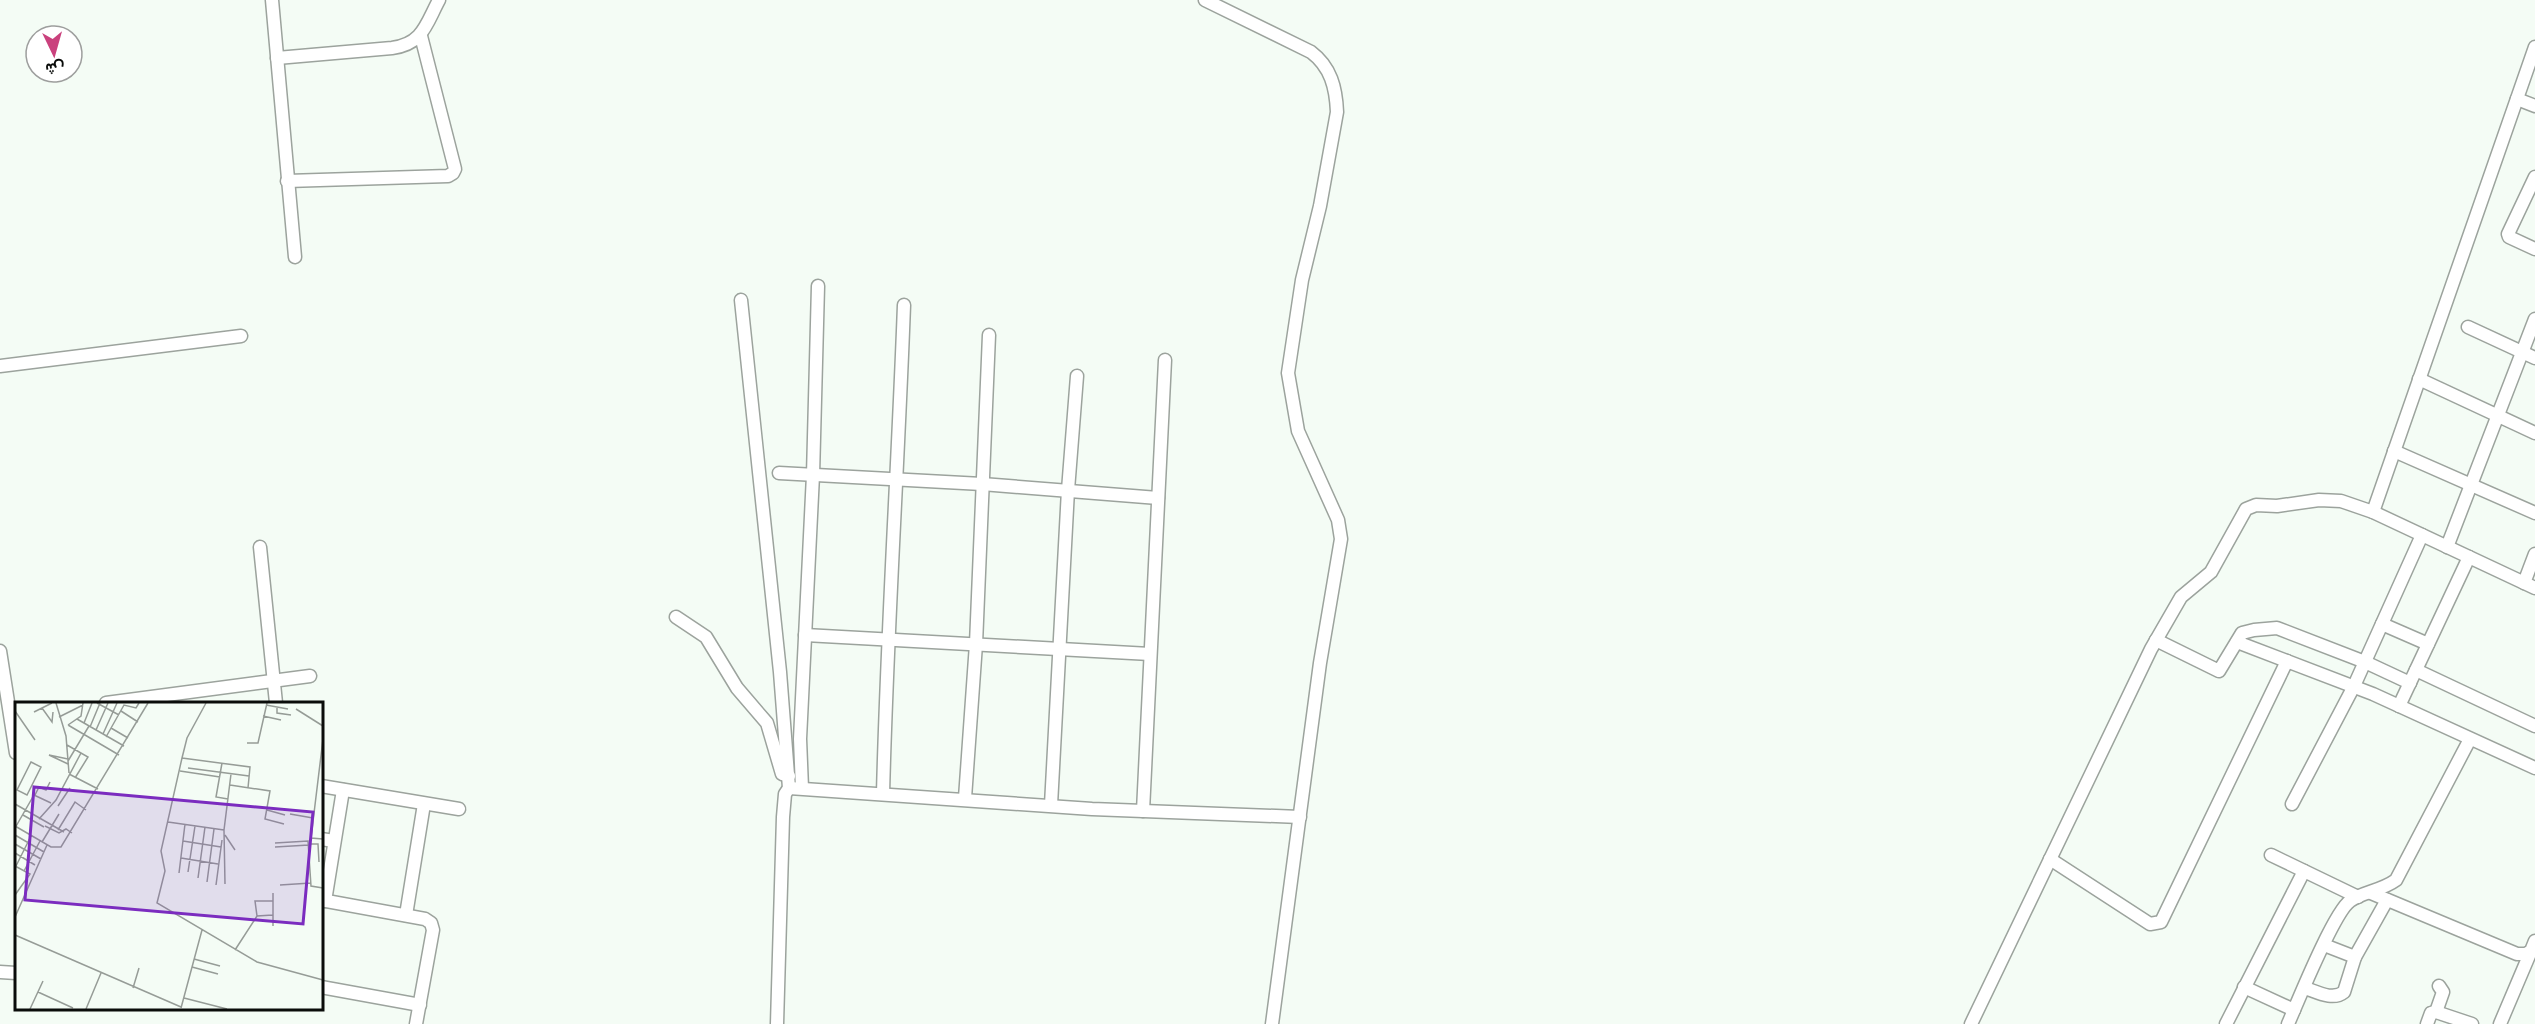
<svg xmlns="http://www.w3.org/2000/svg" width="2535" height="1024" font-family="Lora,Vazirmatn,serif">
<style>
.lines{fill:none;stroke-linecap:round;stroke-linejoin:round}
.minor-casing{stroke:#9ca39d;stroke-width:15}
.minor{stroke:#fff;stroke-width:12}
.inset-road{fill:none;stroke:#969c97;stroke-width:1.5}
.view{fill:#7b2cbf;fill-opacity:0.15;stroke:#7b2cbf;stroke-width:3}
.inset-edge{fill:none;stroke:#0a0c0a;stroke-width:3}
</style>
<rect width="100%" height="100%" fill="#f4fcf5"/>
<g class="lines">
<g class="minor-casing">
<g id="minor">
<polyline points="272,0 295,257"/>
<path d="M 1205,0 L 1311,52 C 1331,67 1336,88 1337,112 L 1320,206 L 1302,280 L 1288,373 L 1298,431 L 1338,520 L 1341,539 L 1320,663 L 1272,1024"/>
<path d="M 277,58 L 392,48 C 423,44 426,24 439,0"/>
<polyline points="2517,99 2535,106"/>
<polyline points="2535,177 2508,234 2509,237 2535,249"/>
<polyline points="287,181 448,176 453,173 455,169 421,36"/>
<polyline points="741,300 780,672 789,788 785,794 783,817 777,1024"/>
<polyline points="2468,327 2535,358"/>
<polyline points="0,366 241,336"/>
<polyline points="2419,379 2535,433"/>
<polyline points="2394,451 2535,513"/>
<polyline points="779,473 982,484 1158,498"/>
<polyline points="2373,512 2535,47"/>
<polyline points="260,547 276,703"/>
<polyline points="2447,547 2535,319"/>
<polyline points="2524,583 2535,554"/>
<polyline points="676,617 706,637 737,688 767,723 782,774 789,776"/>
<polyline points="2382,624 2428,644"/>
<polyline points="805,635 1150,654"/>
<polyline points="2156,640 2219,671 2242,633 2254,630 2277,628 2365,662 2410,683"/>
<polyline points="2237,642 2373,694 2535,768"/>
<polyline points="0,651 16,753"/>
<polyline points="2416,670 2535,726"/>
<polyline points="106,703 310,676"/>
<polyline points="2399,706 2469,557"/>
<polyline points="321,786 459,809"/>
<polyline points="789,788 1092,809 1300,817"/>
<polyline points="802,788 800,739 813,475 818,286"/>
<path d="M 883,794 C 887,631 898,468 904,305"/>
<polyline points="965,798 976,644 989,335"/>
<polyline points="2292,804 2354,686 2422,535"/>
<polyline points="1051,805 1068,490 1077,376"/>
<polyline points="1143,811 1165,360"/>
<polyline points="321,839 334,841"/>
<polyline points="2271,855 2358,897"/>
<polyline points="2050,859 2150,924 2161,922 2287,661"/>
<polyline points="2371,893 2517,954 2526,954 2531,951 2535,941"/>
<polyline points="321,900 425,919 431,923 433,930 416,1024"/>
<polyline points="325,901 343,790"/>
<polyline points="406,915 424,804"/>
<polyline points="2324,945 2355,957 2387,900"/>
<polyline points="0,972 16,973"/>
<polyline points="321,987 420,1005"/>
<polyline points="2244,987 2294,1010"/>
<path d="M 2305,988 C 2317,992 2333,1001 2344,992 L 2355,957"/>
<polyline points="2436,1012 2443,992 2439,986"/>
<polyline points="1971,1024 2151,649 2181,597 2211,572 2246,509 2256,505 2277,506 2319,500 2341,501 2373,512 2535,588"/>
<polyline points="2226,1024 2304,871"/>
<path d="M 2288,1024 C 2298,1001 2334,912 2350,901 C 2362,892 2381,891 2396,880 L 2470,739"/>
<polyline points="2427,1024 2431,1013 2436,1012 2472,1024"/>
<polyline points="2500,1024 2531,951"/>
</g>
</g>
<use href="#minor" class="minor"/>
</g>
<g transform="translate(15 702)">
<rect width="308" height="308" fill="#f4fcf5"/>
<path class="inset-road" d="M 41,1 L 51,34 L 54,71M 82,1 L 104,13M 191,1 L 172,36 L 167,56 L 146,149 L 150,169 L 142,201 L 242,260 L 308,278M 251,3 L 273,7M 262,5 L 262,11 L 276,13M 27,6 L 37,20 L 38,10M 281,7 L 308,24M 0,9 L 20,38M 106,9 L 123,20M 19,10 L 37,1M 248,14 L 266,18M 44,15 L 68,3M 62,17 L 109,44M 69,21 L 77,1M 53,23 L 104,53M 53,23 L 66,14 L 68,1M 75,25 L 85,1M 96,26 L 113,36M 81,28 L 93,1M 88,32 L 102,1M 91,35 L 109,3 L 121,6 L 124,1M 308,37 L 296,136 L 308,137M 232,41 L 243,41 L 252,1M 52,43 L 73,55 L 60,76M 167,56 L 235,65 L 233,86M 53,57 L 34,53 L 53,62M 53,59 L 74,24M 16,60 L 26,65 L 12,93 L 2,88 ZM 207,61 L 201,95 L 213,97M 173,66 L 234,74M 165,69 L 205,75M 54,72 L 83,87M 215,83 L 255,89 L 250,117 L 269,122M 20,93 L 24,85 L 31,88 L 35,80M 0,102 L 49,130M 43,104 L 55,86M 252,108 L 270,113M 275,112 L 298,116M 8,113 L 29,125M 24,117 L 41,98 L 66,51M 153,120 L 209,128M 0,124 L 36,145 L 46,145 L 133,1M 30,124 L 44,131 L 51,127 L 57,131M 0,126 L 19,93 L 36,101M 43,128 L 60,100 L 71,108M 0,133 L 29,150M 210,133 L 220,148M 168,139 L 206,145M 27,140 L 44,112M 260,141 L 293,139 L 296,184 L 308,186M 0,142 L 26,157M 294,142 L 303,142 L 304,160M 260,145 L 294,143M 0,151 L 20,163M 166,156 L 203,162M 0,164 L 15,172 L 0,193M 1,164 L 16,134M 9,169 L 25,139M 173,170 L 180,124M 164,171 L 170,122M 183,176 L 190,125M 192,180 L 199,127M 210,182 L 209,128 L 216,72M 201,183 L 207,138M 265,183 L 296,181M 258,191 L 258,224M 242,214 L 240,199 L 258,199M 0,215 L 32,143M 0,233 L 166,305M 220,248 L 242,214 L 258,213M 179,257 L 205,264M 177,265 L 203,272M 118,286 L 124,266M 23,290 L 58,306M 169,296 L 212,307M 166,306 L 187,228M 15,307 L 28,279M 71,307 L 86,271"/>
<path class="view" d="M 19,85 L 298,110 L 288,222 L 10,198 Z"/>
<rect width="308" height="308" class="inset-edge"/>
</g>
<g transform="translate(54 54) rotate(175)"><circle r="28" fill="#ffffff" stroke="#9d9e9d" stroke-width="1.5"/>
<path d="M0-4.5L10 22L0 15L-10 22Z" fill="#ca417d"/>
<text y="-9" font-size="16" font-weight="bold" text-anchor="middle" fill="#0a0c0a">ش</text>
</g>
</svg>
